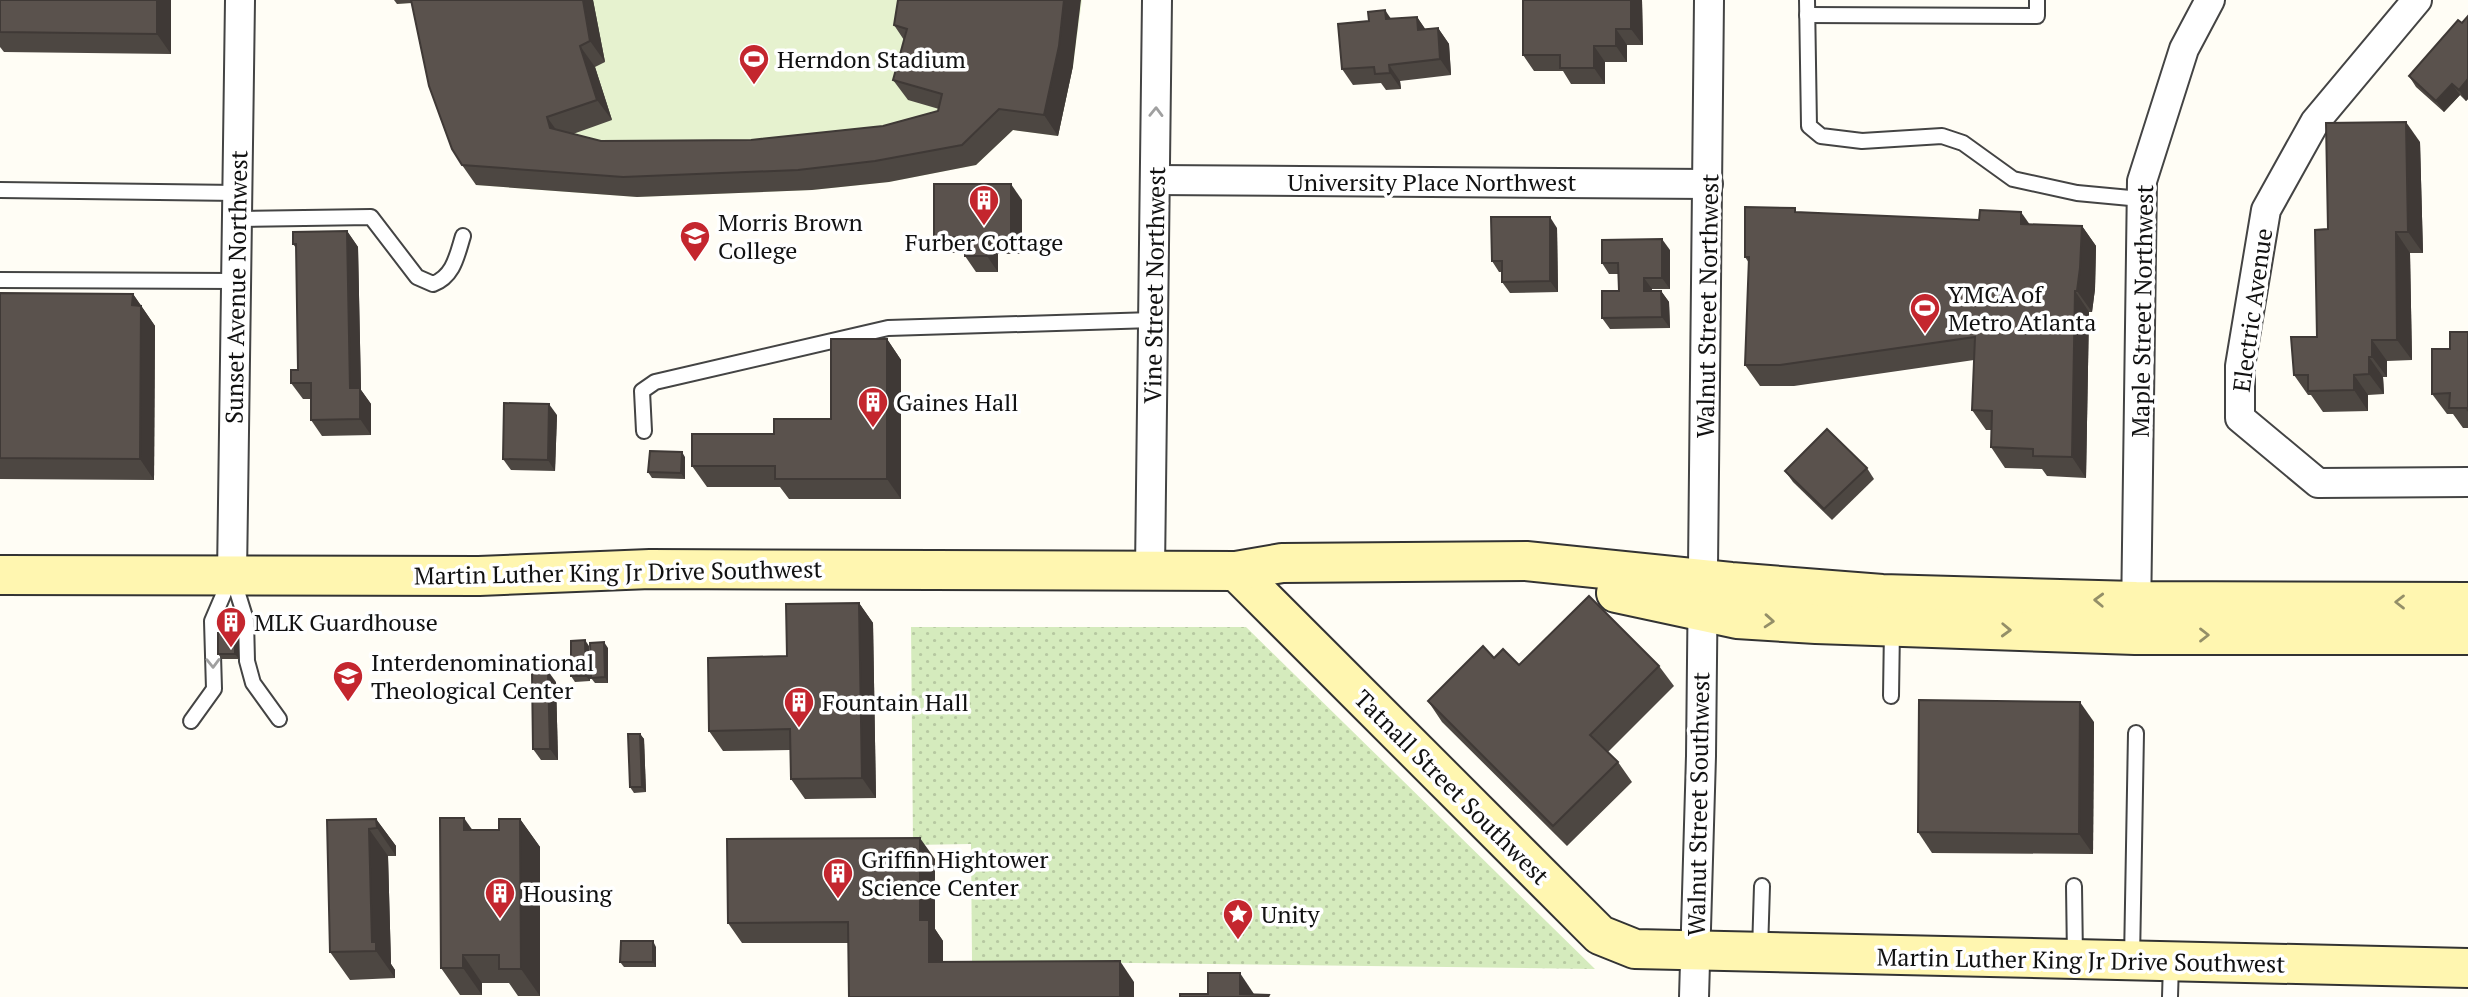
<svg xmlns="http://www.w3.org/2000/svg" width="2468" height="997" font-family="'PT Serif',serif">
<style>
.grass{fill:url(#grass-dots)}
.pitch{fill:#e6f2cf}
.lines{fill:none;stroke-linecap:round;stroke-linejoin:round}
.lane-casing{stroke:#444;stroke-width:18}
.street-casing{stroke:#444;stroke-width:32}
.secondary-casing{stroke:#333;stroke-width:42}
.lane{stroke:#fff;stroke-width:14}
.street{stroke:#fff;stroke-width:28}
.secondary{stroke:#fff6b0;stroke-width:38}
.wall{fill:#4d4742}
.shaded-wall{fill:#3f3936}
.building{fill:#5a524d;stroke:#3f3936;stroke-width:2}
.oneway{stroke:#a0a0a0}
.oneway2{stroke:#948f68}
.labels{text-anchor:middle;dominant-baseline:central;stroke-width:7;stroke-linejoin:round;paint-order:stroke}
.poi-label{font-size:24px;fill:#111;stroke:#fff;text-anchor:start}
.street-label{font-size:24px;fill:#111;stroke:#fff}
</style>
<defs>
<pattern id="grass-dots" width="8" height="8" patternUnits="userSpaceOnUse" patternTransform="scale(1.75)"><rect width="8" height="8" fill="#d5ebbd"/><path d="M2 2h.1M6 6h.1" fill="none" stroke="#b6c8a1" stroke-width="1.8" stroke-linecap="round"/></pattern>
</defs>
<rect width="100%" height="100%" fill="#fffdf5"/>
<polygon class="grass" points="911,627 1246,627 1595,969 972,961 971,844 913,845"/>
<polygon class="pitch" points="396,0 1082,0 1073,66 1058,136 1013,130 976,165 889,182 812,190 637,197 476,185 421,2 397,4"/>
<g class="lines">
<g class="lane-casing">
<g id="lane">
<polyline points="1807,0 1809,126 1821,136 1862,141 1942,136 1963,143 2013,179 2077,193 2141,199"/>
<polyline points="1807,15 2037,16 2037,0"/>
<polyline points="0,190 238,193"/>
<path d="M 237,219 L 371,217 L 417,277 L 433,284 C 454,276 457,255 463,236"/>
<polyline points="0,280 236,281"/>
<polyline points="644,431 642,391 655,382 888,328 1153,320"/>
<polyline points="233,578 246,620 247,661 253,683 279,719"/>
<polyline points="1891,696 1892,628"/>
<polyline points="191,721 214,689 212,621 230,579"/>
<polyline points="2074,886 2075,958"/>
<polyline points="1760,951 1762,886"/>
<polyline points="2132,960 2136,733"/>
<polyline points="2170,997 2171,963"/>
</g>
</g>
<g class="street-casing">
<g id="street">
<polyline points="2417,0 2315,122 2266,210 2240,366 2240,418 2318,483 2468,482"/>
<polyline points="1155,180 1708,184"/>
<polyline points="1150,570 1157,0"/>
<polyline points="232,575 240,0"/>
<polyline points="2136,618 2142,181 2184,49 2210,0"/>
<polyline points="1694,997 1701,756 1709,0"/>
</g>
</g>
<g class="secondary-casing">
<g id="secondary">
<polyline points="1236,571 1600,935 1635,949 2468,968"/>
<polyline points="0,575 479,576 650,569 1236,571 1282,563 1526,561 1731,582 1882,594 2136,601 2468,602"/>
<polyline points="1616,593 1737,619 1816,624 2135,635 2468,635"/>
</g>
</g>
<use href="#lane" class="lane"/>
<use href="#street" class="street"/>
<use href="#secondary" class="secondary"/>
</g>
<g class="wall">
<polygon points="0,0 171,0 171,54 4,52 0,47"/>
<polygon points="394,0 593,0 605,62 595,67 612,120 573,134 601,141 751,140 883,126 938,111 939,109 908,100 893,80 904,40 894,25 1073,66 1058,136 1013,130 976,165 889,182 812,190 637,197 476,185 462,165 412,3 397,4"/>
<polygon points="1523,0 1642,0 1643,45 1627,45 1627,62 1605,62 1605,84 1571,84 1563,71 1534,71 1523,55"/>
<polygon points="2468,16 2468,99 2466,101 2460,95 2444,112 2416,87 2409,76"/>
<polygon points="1417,17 1425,29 1438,28 1449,44 1451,75 1400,81 1401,89 1386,90 1381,83 1353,85 1342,69 1391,19"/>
<polygon points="2420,142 2423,253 2410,253 2412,360 2387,361 2387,377 2383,377 2384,394 2368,395 2368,411 2323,412 2311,395 2308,395 2294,375 2317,337 2328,229"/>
<polygon points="1022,200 1022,254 998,254 998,272 976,272 965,256 965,253 945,253 934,237"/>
<polygon points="1798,213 2030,225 2082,226 2096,246 2095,289 2092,312 2089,312 2086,478 2047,476 2042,469 2005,468 1991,447 1992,430 1986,430 1972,410 1974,360 1794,386 1760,386 1745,365 1749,263 1745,257"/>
<polygon points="1557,228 1558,292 1510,293 1502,282 1502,272 1499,272 1492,261"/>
<polygon points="347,231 358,247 361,390 371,404 371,435 322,436 311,420 311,399 303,399 291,383 298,370 296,248 293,244"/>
<polygon points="1670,250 1670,289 1652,289 1652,291 1661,291 1669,302 1670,328 1610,329 1602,318 1619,291 1618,274 1609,274 1602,263"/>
<polygon points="0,293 133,294 155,326 154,480 0,479"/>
<polygon points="2468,332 2468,428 2463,428 2453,414 2447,414 2432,394 2450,349"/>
<polygon points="887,339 901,360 901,499 789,499 780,487 707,487 692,466 774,434 831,419"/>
<polygon points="557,415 555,471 511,470 503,459"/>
<polygon points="685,457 685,479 652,478 648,472"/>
<polygon points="1867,468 1874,479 1832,520 1793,482 1785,471"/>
<polygon points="859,603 873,623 876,798 805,799 791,779 790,750 723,751 709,731 787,656"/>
<polygon points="239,639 239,659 222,659 218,654"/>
<polygon points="589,646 590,681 575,682 571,676"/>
<polygon points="608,648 608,683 595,683 591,678"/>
<polygon points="1494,658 1519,665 1659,666 1674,686 1608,752 1618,762 1632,782 1567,846 1442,722 1428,701"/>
<polygon points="556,682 558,760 541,760 533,749"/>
<polygon points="2094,722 2093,854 1932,853 1918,832"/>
<polygon points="640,734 644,739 646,792 634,793 630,787"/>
<polygon points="376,819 396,846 396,856 388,856 391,964 395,970 395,978 350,980 330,952 327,820"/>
<polygon points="520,819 540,847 540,996 518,996 509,983 482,983 482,995 460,995 441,968 472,830 499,830"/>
<polygon points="935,859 935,929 943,941 943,962 1134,982 1134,997 849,997 848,943 742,943 728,923"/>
<polygon points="656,947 656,967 624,967 620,962"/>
</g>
<g class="shaded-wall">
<polygon points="157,0 171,0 171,54 157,34"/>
<polygon points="583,0 593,0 605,62 590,41"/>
<polygon points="1064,0 1081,0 1073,66 1058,136 1044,115"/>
<polygon points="1631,0 1642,0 1643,45 1631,29"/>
<polygon points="1385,10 1396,26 1386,19"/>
<polygon points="1417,17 1428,33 1418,30"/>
<polygon points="1438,28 1449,44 1451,75 1440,59"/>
<polygon points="1616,29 1627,45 1627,62 1616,46"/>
<polygon points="580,46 595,67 612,120 597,100"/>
<polygon points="1594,46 1605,62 1605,84 1594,68"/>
<polygon points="1389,65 1400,81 1401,89 1390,73"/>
<polygon points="2468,79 2468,99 2466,101 2459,90"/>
<polygon points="2452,84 2460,95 2444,112 2436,101"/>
<polygon points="547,117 562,138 550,128"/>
<polygon points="2406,122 2420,142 2423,253 2408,232"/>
<polygon points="1011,184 1022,200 1022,254 1011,238"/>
<polygon points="2021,212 2035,232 2021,224"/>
<polygon points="1550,217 1557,228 1558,292 1550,281"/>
<polygon points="2082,226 2096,246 2095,289 2092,312 2077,291"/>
<polygon points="347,231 358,247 361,390 371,404 371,435 360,419 350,388"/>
<polygon points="2396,232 2410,253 2412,360 2397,340"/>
<polygon points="987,238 998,254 998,272 987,256"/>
<polygon points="1662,239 1670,250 1670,289 1662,278"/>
<polygon points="1644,278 1652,289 1652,302 1644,291"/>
<polygon points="1661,291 1669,302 1670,328 1662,317"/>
<polygon points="2075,291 2089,312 2086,478 2072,457"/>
<polygon points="133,294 155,326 154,480 140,459 132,305"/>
<polygon points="887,339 901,360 901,499 887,479"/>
<polygon points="2372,340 2387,361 2387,377 2372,357"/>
<polygon points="2369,357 2383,377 2384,394 2369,374"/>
<polygon points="2354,375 2368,395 2368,411 2354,390"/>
<polygon points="549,404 557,415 555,471 548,460"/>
<polygon points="682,452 685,457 685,479 681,473"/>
<polygon points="859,603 873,623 876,798 862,778"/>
<polygon points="235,634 239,639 239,659 235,654"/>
<polygon points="585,640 589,646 590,681 586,676"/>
<polygon points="604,642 608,648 608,683 605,677"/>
<polygon points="548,671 556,682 558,760 550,749"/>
<polygon points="2080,702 2094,722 2093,854 2079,834"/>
<polygon points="640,734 644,739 646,792 642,787"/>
<polygon points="464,818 483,845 464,830"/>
<polygon points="376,819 396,846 396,856 377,828"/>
<polygon points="520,819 540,847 540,996 521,969"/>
<polygon points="369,829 388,856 391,964 395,970 395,978 376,951 372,942"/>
<polygon points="920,838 935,859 935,929 943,941 943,982 929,962 920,920"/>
<polygon points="653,941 656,947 656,967 653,962"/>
<polygon points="463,955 482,983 482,995 463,968"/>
<polygon points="1120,961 1134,982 1134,997 1120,997"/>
<polygon points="1240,973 1254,994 1254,997 1240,994"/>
</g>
<g class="building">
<polygon points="0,0 157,0 157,34 0,32"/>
<polygon points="411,0 583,0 590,41 580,46 597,100 547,117 550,128 601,141 751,140 883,126 938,111 942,94 893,80 907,29 894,25 898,0 1064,0 1059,46 1044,115 999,109 962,145 875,161 798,170 623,177 462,165 452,149 429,86"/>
<polygon points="1523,0 1631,0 1631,29 1616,29 1616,46 1594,46 1594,68 1560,68 1560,55 1523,55"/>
<polygon points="1385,10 1386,19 1417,17 1418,30 1438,28 1440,59 1389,65 1390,73 1375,74 1374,67 1342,69 1338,24 1369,21 1368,12"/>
<polygon points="2468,16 2468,79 2459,90 2452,84 2436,101 2409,76 2458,20 2462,23"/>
<polygon points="2406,122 2408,232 2396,232 2397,340 2372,340 2372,357 2369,357 2369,374 2354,375 2354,390 2308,391 2308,375 2294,375 2291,337 2317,337 2315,230 2328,229 2326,123"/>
<polygon points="934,184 1011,184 1011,238 987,238 987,256 965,256 965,237 934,237"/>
<polygon points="1745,207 1795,208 1795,212 1979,220 1980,210 2021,212 2021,224 2082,226 2080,268 2077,291 2075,291 2072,457 2033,456 2033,449 1991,447 1992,411 1972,410 1975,337 1780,365 1745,365 1749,257 1745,257"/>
<polygon points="1491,217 1550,217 1550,281 1502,282 1502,261 1492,261"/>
<polygon points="347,231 350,388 360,388 360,419 311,420 311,383 291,383 291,370 298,370 296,244 293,244 293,232"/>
<polygon points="1662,239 1662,278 1644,278 1644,291 1661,291 1662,317 1602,318 1602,291 1619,291 1618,263 1602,263 1602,240"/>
<polygon points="0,293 133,294 132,305 141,306 140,459 0,458"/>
<polygon points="2450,332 2468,332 2468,411 2467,408 2449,408 2450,393 2432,394 2432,349 2450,349"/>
<polygon points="831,339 887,339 887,479 775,479 775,466 692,466 692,434 774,434 774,419 831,419"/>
<polygon points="504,403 549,404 548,460 503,459"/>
<polygon points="1827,429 1867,468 1824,509 1785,471"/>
<polygon points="650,451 682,452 681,473 648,472"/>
<polygon points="1589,596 1659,666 1590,735 1618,762 1553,826 1428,701 1483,646 1494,658 1503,649 1519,665"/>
<polygon points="859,603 862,778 791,779 790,729 709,731 708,658 787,656 786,604"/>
<polygon points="218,633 235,634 235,654 218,654"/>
<polygon points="585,640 586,676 571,676 571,641"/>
<polygon points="604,642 605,677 591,678 590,643"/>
<polygon points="548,671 550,749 533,749 532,672"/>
<polygon points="1919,700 2080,702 2079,834 1918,832"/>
<polygon points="628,734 640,734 642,787 630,787"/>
<polygon points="440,818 464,818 464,830 499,830 499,819 520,819 521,969 499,969 499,955 463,955 463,968 441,968"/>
<polygon points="376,819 377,828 369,829 372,942 376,942 376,951 330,952 327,820"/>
<polygon points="920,838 920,920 929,920 929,962 1120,961 1120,997 849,997 848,922 728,923 727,839"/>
<polygon points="621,941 653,941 653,962 620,962"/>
<polygon points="1208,973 1240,973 1240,994 1269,995 1268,997 1180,997 1180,994 1208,994"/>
</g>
<defs><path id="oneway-chevron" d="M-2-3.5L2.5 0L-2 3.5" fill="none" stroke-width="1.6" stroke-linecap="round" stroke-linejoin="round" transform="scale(1.75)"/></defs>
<g class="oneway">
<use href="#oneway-chevron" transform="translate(1156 112) rotate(-89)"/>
<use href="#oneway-chevron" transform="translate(213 663) rotate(89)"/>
</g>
<g class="oneway2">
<use href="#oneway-chevron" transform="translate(2099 600) rotate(-178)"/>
<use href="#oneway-chevron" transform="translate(2400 602) rotate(-180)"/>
<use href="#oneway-chevron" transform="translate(1769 621) rotate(4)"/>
<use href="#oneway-chevron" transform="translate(2006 630) rotate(2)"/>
<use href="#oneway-chevron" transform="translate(2204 635)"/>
</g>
<defs>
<g id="stadium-pin" transform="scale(1.575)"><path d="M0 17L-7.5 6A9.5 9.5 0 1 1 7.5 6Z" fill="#c4262e" stroke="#fff"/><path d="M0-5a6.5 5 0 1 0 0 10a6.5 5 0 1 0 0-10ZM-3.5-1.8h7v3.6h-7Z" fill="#fff"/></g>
<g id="building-pin" transform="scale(1.575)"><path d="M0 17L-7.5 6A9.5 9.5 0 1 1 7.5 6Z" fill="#c4262e" stroke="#fff"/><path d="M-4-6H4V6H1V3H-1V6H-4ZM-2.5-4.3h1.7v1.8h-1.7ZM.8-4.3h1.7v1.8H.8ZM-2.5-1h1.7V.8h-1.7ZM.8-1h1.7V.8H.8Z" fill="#fff"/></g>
<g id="university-pin" transform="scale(1.575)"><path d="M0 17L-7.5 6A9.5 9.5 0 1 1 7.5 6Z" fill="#c4262e" stroke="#fff"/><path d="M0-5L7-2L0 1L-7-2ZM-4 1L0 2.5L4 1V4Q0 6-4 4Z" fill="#fff"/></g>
<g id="sight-pin" transform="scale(1.575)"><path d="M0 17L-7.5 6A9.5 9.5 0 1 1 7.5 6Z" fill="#c4262e" stroke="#fff"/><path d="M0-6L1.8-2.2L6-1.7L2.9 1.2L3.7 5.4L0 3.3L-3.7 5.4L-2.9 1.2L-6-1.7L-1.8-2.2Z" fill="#fff"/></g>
</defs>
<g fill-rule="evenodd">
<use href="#stadium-pin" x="754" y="59"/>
<use href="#building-pin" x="984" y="200"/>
<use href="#university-pin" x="695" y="236"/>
<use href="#stadium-pin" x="1925" y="308"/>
<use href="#building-pin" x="873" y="402"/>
<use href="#building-pin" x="231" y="622"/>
<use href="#university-pin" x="348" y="676"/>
<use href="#building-pin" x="799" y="702"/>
<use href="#building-pin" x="838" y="873"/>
<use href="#building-pin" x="500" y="893"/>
<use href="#sight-pin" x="1238" y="914"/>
</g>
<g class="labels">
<g class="poi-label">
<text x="777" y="59">Herndon Stadium</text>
<text x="718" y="222">Morris Brown<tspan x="718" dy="28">College</tspan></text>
<text x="984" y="242" text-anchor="middle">Furber Cottage</text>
<text x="1948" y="294">YMCA of<tspan x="1948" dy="28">Metro Atlanta</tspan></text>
<text x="896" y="402">Gaines Hall</text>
<text x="254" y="622">MLK Guardhouse</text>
<text x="371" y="662">Interdenominational<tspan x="371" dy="28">Theological Center</tspan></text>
<text x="822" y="702">Fountain Hall</text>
<text x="861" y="859">Griffin Hightower<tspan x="861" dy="28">Science Center</tspan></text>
<text x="523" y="893">Housing</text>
<text x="1261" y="914">Unity</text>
</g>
<g class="street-label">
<text x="1432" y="182">University Place Northwest</text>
<text transform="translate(1154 285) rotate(-89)">Vine Street Northwest</text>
<text transform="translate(236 287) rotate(-89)">Sunset Avenue Northwest</text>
<text transform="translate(1707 306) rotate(-89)">Walnut Street Northwest</text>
<text transform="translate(2252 310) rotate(-82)">Electric Avenue</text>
<text transform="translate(2142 311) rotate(-89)">Maple Street Northwest</text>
<text transform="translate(618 572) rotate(-1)">Martin Luther King Jr Drive Southwest</text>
<text transform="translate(1452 787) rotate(45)">Tatnall Street Southwest</text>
<text transform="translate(1698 804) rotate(-89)">Walnut Street Southwest</text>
<text transform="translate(2081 960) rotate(1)">Martin Luther King Jr Drive Southwest</text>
</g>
</g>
</svg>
